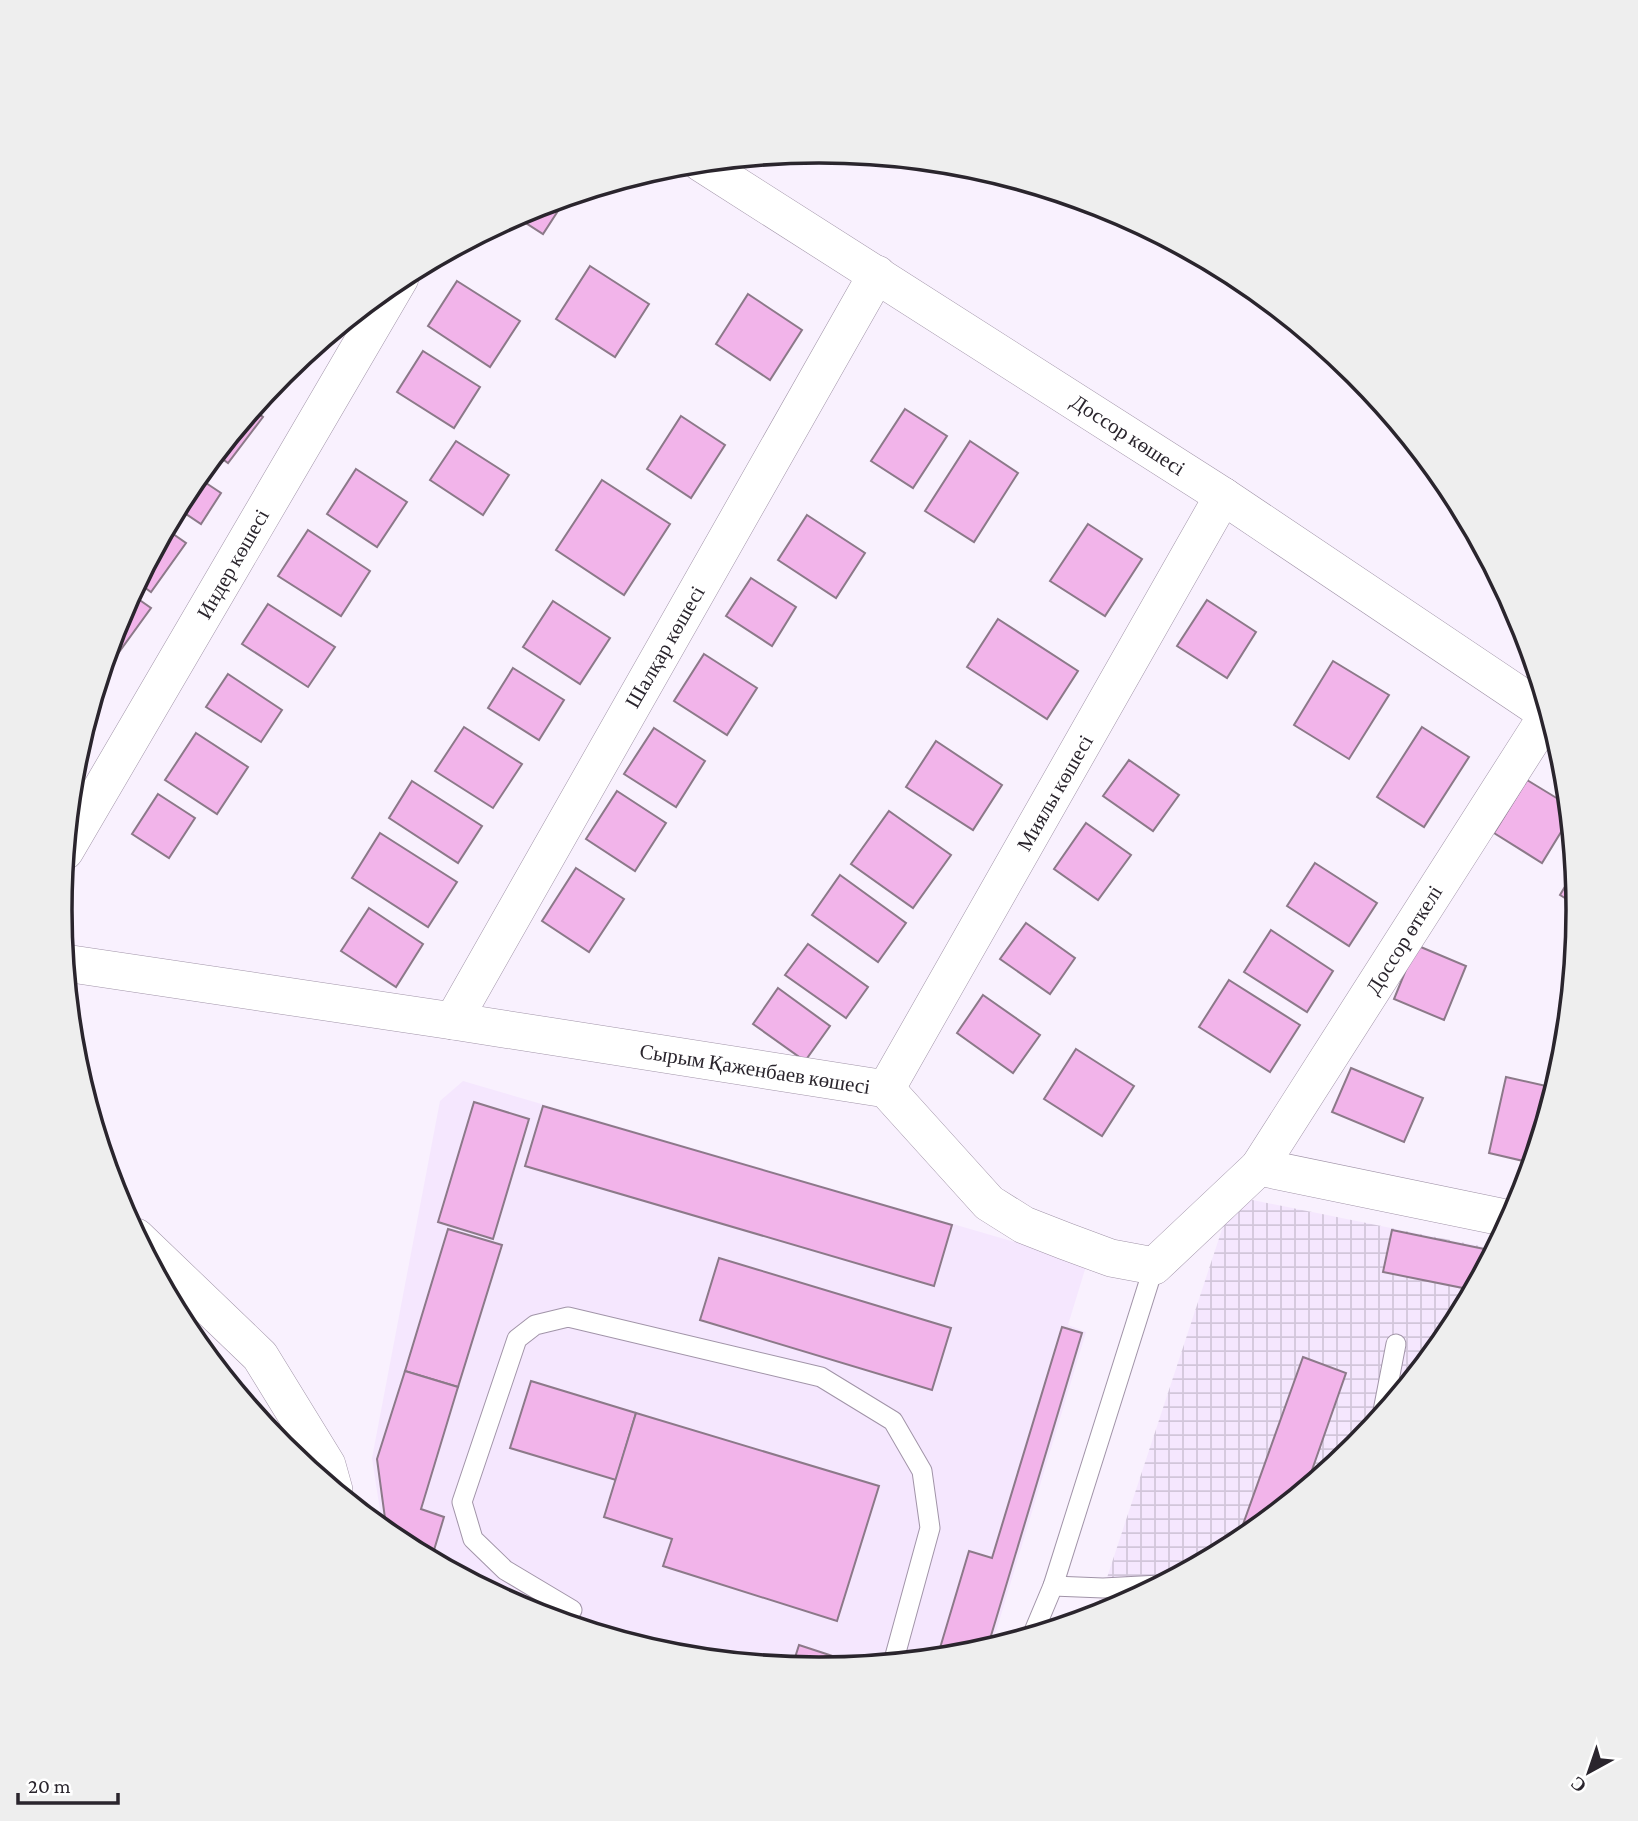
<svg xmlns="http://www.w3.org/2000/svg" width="1638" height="1821" font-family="'Crimson Pro',serif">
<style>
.built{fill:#f5e7fe}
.industrial{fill:url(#industrial-grid)}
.building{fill:#f2b4ea;stroke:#8c7989;stroke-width:2}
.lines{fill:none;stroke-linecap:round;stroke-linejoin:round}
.service-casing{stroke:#a194a8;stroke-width:21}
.minor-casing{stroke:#a194a8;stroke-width:38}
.service{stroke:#fff;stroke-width:19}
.minor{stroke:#fff;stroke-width:37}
.labels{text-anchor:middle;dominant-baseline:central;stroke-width:5;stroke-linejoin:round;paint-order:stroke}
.street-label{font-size:21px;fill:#2a252d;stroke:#fff}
.rim{fill:none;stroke:#2a252d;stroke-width:3.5}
</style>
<defs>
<pattern id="industrial-grid" width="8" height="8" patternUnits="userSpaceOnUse" patternTransform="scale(1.75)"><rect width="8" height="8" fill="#f5e7fe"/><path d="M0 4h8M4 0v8" fill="none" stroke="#d2c6da"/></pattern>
</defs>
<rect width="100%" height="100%" fill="#f9f1fe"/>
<polygon class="built" points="463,1081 1087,1263 1068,1325 1086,1332 991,1648 967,1655 819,1670 670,1655 528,1612 397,1542 383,1530 372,1458 440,1101"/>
<polygon class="industrial" points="1233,1196 1495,1249 1450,1333 1356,1448 1241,1542 1109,1612 1094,1617"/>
<g class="building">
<polygon points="567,197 543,234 515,216 529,209"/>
<polygon points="590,266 649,304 615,357 556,319"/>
<polygon points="457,281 520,321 490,367 428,326"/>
<polygon points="748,294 802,330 770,380 716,344"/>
<polygon points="423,351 480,387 454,428 397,392"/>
<polygon points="253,409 263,417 228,463 216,454"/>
<polygon points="905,409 947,436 913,488 871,461"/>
<polygon points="681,416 725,445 691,498 647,469"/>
<polygon points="456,441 509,475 483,515 430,480"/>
<polygon points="970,441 1018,473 974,542 925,511"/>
<polygon points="356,469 407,502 377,547 327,514"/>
<polygon points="197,477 221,493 201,524 177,508"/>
<polygon points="602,480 670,524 624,595 556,550"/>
<polygon points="807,515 865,553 836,598 778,560"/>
<polygon points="1088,524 1142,559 1105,616 1050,581"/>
<polygon points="166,529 186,543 151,592 137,582"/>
<polygon points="308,530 370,571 341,616 278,576"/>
<polygon points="751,578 796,607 772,646 726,616"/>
<polygon points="131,594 151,608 114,659 107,654 117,619"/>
<polygon points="1207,600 1256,632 1227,678 1177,646"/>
<polygon points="553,601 610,638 580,684 523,647"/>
<polygon points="268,604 335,647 308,687 242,644"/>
<polygon points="998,619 1078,671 1047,719 967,667"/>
<polygon points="704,654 757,688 727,735 674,701"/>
<polygon points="1333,661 1389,695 1349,759 1294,725"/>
<polygon points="513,668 564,700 539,740 488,708"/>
<polygon points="228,674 282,710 261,742 206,707"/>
<polygon points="464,727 522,764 493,808 435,771"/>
<polygon points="1422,727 1469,757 1424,827 1377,797"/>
<polygon points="654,728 705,761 676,807 624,774"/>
<polygon points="196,733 248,767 217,814 165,780"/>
<polygon points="936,741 1002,785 973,830 906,787"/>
<polygon points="1129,760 1179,795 1153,831 1103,796"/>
<polygon points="1527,780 1568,805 1569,819 1542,863 1494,833"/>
<polygon points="412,781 482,826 458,863 389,818"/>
<polygon points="617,791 666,823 635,871 586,839"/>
<polygon points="158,794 195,818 169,858 132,834"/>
<polygon points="889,811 951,855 913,908 851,864"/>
<polygon points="1086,823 1131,855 1098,900 1054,869"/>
<polygon points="380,833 457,882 428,927 352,878"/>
<polygon points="1315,863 1377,903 1349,946 1287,906"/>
<polygon points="576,868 624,899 589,952 542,921"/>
<polygon points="1575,870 1578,906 1560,895"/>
<polygon points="840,875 906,923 878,962 812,915"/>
<polygon points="369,908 423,944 396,987 341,951"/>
<polygon points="1026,923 1075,958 1050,994 1000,959"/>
<polygon points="1271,930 1333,971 1307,1012 1244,972"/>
<polygon points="808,944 868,987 846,1018 785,975"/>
<polygon points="1416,945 1466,966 1444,1020 1394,999"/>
<polygon points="1229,980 1300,1025 1270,1072 1199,1027"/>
<polygon points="778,988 830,1026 805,1061 753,1024"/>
<polygon points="983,995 1040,1035 1013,1073 957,1033"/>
<polygon points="1076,1049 1134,1086 1102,1136 1044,1099"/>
<polygon points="1351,1068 1423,1098 1404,1142 1332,1112"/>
<polygon points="1506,1077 1555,1088 1532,1163 1489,1153"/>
<polygon points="474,1102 529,1119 493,1239 438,1222"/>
<polygon points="543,1106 952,1225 934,1286 525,1166"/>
<polygon points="448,1229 502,1245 458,1387 405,1371"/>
<polygon points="1392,1230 1494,1251 1473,1290 1383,1272"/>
<polygon points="719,1258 951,1328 932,1390 700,1320"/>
<polygon points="1062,1327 1082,1333 987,1649 967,1655 937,1658 969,1551 992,1558"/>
<polygon points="1303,1357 1346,1373 1305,1490 1251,1533 1241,1530"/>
<polygon points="405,1371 458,1387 421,1509 444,1517 431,1560 397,1542 387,1533 377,1459"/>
<polygon points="531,1381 636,1413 616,1480 510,1448"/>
<polygon points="636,1413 879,1486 837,1621 663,1566 672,1539 604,1517"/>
<polygon points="799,1645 863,1666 819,1670 792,1667"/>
</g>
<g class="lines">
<g class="service-casing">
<g id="service">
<polyline points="1382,1416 1396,1344"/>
<polyline points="1053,1586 1103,1588 1160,1585"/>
<polyline points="572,1610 505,1570 473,1539 462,1502 517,1339 535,1325 568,1317 821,1377 893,1421 922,1471 930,1528 893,1663"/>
<polyline points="1032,1636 1053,1586 1154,1266"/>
</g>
</g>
<g class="minor-casing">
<g id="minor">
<polyline points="701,163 1223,496 1549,715"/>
<polyline points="65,851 400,278"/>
<polyline points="65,963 453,1021 886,1089 989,1203 1024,1225 1065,1241 1111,1258 1154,1266 1259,1167 1548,714"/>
<polyline points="453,1021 877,274"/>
<polyline points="886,1089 1223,496"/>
<polyline points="1259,1167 1511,1219"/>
<polyline points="136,1237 260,1356 327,1465 334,1490"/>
</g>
</g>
<use href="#service" class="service"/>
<use href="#minor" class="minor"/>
</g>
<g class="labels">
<g class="street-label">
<text transform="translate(1128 435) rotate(33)">Доссор көшесі</text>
<text transform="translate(233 564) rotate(-60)">Индер көшесі</text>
<text transform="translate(665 647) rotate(-60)">Шалқар көшесі</text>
<text transform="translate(1055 793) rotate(-60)">Миялы көшесі</text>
<text transform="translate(1404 940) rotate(-58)">Доссор өткелі</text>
<text transform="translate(755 1069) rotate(9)">Сырым Қаженбаев көшесі</text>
</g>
</g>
<path d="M0 0H1638V1821H0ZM72 910a747 747 0 1 1 1494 0a747 747 0 1 1-1494 0Z" fill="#eee" fill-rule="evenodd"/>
<path class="rim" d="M72 910a747 747 0 1 1 1494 0a747 747 0 1 1-1494 0Z"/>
<g transform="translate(1589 1772) rotate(220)" stroke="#ffffff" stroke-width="5" paint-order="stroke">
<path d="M0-5L12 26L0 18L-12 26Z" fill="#2a252d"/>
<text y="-10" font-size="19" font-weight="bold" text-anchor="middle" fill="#2a252d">С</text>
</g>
<path d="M18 1793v10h100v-10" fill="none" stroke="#2a252d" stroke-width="3.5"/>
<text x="28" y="1793" font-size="21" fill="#2a252d" stroke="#ffffff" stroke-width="5" paint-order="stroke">20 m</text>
</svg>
